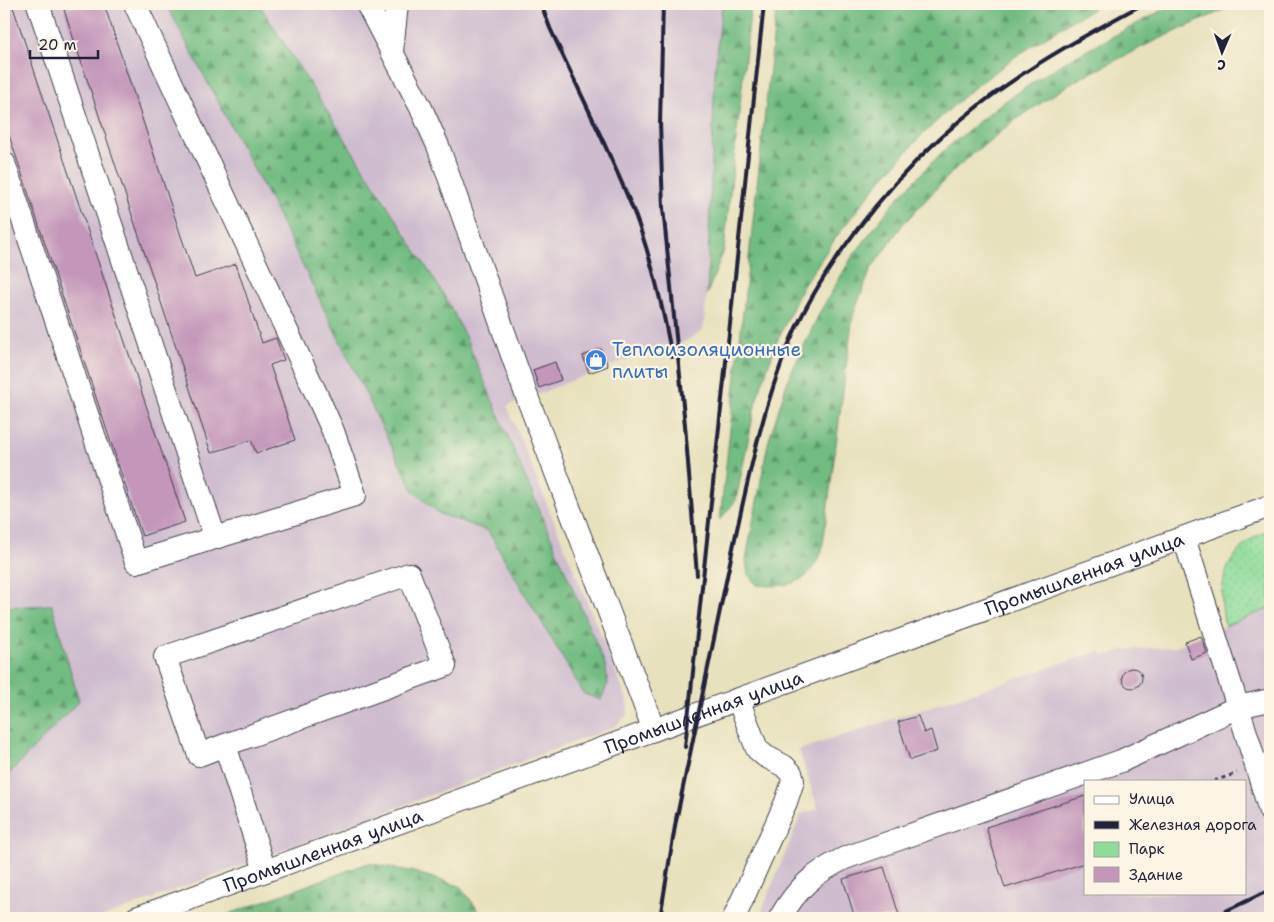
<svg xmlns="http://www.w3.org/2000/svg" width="1274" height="922" font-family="'Shantell Sans',sans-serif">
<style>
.industrial{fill:#cfbdcf;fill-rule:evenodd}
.green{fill:url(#green-dots);stroke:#587f6a}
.forest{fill:url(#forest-firs);stroke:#4a6f5e}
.building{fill:#c396ba}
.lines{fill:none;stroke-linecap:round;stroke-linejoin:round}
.minor-casing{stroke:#403f4e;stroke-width:24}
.path{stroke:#403f4e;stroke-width:3;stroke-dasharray:4 4;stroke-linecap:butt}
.minor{stroke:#fff;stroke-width:22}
.rail{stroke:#22223b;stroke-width:4}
.labels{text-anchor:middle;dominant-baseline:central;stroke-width:4.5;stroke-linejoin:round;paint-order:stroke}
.shop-label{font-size:19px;fill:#366cbe;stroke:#fcf5e5;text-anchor:start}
.street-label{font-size:19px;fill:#22223b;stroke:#fcf5e5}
</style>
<defs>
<pattern id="green-dots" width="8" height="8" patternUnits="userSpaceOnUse" patternTransform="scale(1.25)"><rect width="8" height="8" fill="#8ddc9a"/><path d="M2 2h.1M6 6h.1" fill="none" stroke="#79bc86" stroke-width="1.8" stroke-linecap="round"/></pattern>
<pattern id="forest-firs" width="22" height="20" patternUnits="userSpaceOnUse" patternTransform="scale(1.25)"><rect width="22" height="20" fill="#72bc82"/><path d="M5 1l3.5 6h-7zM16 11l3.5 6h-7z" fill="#5d986c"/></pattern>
</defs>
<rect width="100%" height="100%" fill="#fcf5e5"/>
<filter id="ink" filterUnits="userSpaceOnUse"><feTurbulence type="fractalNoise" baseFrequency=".02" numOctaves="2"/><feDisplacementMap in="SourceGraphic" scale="10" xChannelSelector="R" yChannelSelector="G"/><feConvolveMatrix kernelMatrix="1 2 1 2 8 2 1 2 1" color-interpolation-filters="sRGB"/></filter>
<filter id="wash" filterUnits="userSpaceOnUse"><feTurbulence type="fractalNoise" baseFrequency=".0096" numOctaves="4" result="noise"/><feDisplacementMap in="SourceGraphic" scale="20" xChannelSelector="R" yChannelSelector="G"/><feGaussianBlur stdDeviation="1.12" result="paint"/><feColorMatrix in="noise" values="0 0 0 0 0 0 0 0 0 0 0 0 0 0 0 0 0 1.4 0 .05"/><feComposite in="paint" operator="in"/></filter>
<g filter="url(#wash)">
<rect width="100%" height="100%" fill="#e8e1bd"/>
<g class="industrial">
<polygon points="4,4 722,4 715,70 707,294 703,330 681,344 661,346 507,406 627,700 628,714 614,727 100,918 4,918"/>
<path d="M 1270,608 L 1270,918 L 759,918 L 801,814 L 818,809 L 799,750 L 1099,651 L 1104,656 L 1123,650 L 1174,647 ZM 1085,781 L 1245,781 L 1245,893 L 1085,893 Z"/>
</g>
<path class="green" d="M 1270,529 L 1270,608 L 1225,626 C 1215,582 1227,548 1270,529 Z"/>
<g class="forest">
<polygon points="166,4 259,4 439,287 454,313 468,343 605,664 608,683 601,700 584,694 488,531 440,514 414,492 275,209"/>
<polygon points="722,4 751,4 724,250 707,294 715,70"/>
<polygon points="777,4 1102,4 1066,24 1015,57 967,93 922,135 880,181 839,233 803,286 777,341 756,401 736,500 720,520"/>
<path d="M 1174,4 L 1237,4 L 1148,44 L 1071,83 L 1014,121 L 958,166 L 903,224 L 871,269 L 853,315 L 822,551 C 819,557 816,564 812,569 C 801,587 775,587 757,585 L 748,575 L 746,559 L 768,443 L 789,377 L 820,312 L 852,257 L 896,200 L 943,151 L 999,105 L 1061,64 Z"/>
<polygon points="52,605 79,701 4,779 4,607"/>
<polygon points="368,863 410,871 460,886 479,911 479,918 218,918"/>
</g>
<g id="blocks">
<g class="building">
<polygon points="4,4 12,4 185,522 142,536 4,120"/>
<polygon points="83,4 104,4 195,278 236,264 262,343 276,338 284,360 270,365 295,440 256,453 251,440 211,453 64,10"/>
<polygon points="601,349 608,366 589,373 583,356"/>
<polygon points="555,362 561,380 539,388 533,370"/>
<polygon points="1201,636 1207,653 1191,659 1185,642"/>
<circle cx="1132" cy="678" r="10"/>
<polygon points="918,716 924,733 931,730 937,751 910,760 898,722"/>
<polygon points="1085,796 1085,863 1005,888 986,827"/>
<polygon points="884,867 900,918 855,918 843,879"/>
</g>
</g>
</g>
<g filter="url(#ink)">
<use href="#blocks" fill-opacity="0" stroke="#403f4e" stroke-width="1"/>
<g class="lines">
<g class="minor-casing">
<g id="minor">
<polyline points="38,4 215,538"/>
<polyline points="367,4 421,108 438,146 527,397 654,730"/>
<polyline points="392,51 397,4"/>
<polyline points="4,163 136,562 355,495 333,431 320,402 135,4"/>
<polyline points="1270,700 1238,707 1270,811"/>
<polyline points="225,745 445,666 409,574 165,657 199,755 225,745 265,871"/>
<path id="s1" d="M 136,918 L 1270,506"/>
<polyline points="734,918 786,802 793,781 791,773 784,766 765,756 757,749 738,699"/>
<path d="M 780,918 C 797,888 814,873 845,858 L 1121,761 L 1238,707 L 1184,538"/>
</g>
</g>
<polyline class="path" points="1214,781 1237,773"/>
<use href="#minor" class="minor"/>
<g class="rail">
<path d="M 541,4 L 550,28 C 578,89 609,150 634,212 C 652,259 663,308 672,357"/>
<polyline points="663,4 660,123 663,208 685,425 697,575"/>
<polyline points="685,747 764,4"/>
<path d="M 676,821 C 695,728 714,635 734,543 C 749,475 763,406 790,341 C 821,269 882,191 940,138 C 999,83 1072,42 1143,4"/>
<polyline points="660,918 677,814"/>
<polyline points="1211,918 1270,890"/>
<polyline points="1261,918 1270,915"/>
</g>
</g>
</g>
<defs>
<g id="shop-disc" transform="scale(1.125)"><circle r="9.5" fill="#3f7fe0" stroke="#fcf5e5"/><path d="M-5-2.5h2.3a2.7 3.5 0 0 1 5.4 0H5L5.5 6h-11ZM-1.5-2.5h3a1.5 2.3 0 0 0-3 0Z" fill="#fff"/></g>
</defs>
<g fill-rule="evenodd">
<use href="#shop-disc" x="596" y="360"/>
</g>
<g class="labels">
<g class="shop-label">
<text x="612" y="349">Теплоизоляционные<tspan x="612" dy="22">плиты</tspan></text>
</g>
<g class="street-label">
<text stroke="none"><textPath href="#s1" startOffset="1009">Промышленная улица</textPath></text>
<text stroke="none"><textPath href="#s1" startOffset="604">Промышленная улица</textPath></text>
<text stroke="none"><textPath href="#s1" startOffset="199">Промышленная улица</textPath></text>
</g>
</g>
<rect width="1274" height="922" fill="none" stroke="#fcf5e5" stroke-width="20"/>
<rect x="1084" y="780" width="162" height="115" fill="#fcf5e5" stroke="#a5a1a1"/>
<rect x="1094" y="796" width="25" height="8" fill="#ffffff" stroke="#a5a1a1"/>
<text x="1129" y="804" font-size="15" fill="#22223b">Улица</text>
<rect x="1094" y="821" width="25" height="8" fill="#22223b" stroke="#a5a1a1"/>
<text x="1129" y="830" font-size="15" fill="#22223b">Железная дорога</text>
<rect x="1094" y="842" width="25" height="15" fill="#8ddc9a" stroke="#a5a1a1"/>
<text x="1129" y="854" font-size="15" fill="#22223b">Парк</text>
<rect x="1094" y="867" width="25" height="15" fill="#c396ba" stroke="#a5a1a1"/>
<text x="1129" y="880" font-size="15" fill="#22223b">Здание</text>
<g transform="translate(1222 52) rotate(182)" stroke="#fcf5e5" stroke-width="4" paint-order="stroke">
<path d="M0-4L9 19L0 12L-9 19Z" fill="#22223b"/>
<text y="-8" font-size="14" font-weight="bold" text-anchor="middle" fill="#22223b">С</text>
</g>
<path d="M30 50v8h68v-8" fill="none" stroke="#22223b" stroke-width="2.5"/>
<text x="38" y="50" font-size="15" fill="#22223b" stroke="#fcf5e5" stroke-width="4" paint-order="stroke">20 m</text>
</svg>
